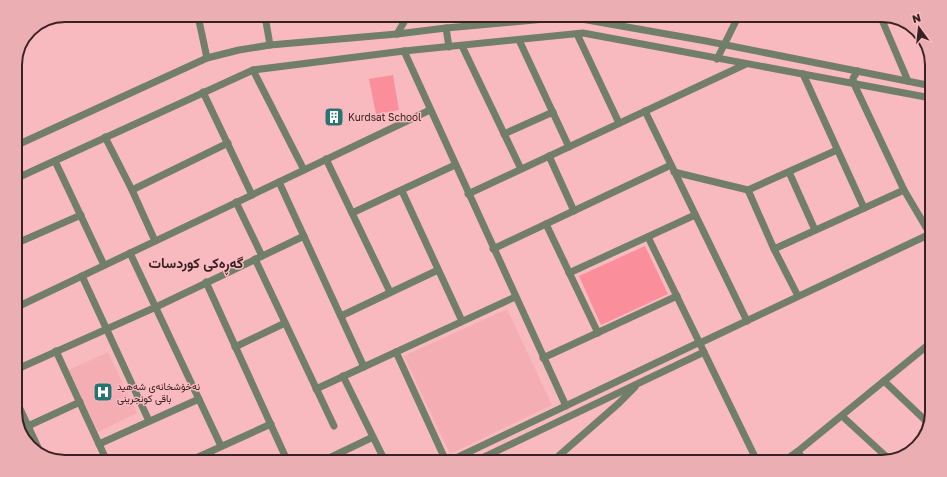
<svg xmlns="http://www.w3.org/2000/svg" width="947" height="477" font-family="'Golos Text',Vazirmatn,sans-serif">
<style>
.built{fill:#f4adb3}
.green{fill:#fa8e9a}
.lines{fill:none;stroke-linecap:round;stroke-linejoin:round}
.minor{stroke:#717e6a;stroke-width:7}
.labels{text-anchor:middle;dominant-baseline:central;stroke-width:3;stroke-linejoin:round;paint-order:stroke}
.poi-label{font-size:10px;fill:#392224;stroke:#f9babf;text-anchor:start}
.district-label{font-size:14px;font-weight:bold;fill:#392224;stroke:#f9babf}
.rim{fill:none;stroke:#392224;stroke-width:2}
</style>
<rect width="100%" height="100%" fill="#f9babf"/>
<g class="built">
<polygon points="507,309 552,405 450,454 404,356"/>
<polygon points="108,352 137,413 98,432 69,370"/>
</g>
<g class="green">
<polygon points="393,75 399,110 376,114 369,79"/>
<polygon points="645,246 668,294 601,325 579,276"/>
</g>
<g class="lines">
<g class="minor">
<polyline points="198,16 207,58"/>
<polyline points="265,16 270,45"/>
<polyline points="576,18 706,41 932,86"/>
<polyline points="882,20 908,81"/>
<polyline points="446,28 449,47"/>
<polyline points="397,34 407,17"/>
<polyline points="577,34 619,123"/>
<polyline points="519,40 569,147"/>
<polyline points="462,46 521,169"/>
<polyline points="404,51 566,406"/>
<polyline points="717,59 737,19"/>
<polyline points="253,70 304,170"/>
<polyline points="858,71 853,78 854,84 904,190 930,234"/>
<polyline points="803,74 864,208"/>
<polyline points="203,92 252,195"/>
<polyline points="645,111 747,321"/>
<polyline points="504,134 553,112"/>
<polyline points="105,137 132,190 155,241"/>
<polyline points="15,146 207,58 239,50 270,45 397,34 446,28 556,18"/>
<polyline points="549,156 574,211"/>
<polyline points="326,159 390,292"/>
<polyline points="55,161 104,265"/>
<polyline points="674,172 748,190 837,150"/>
<polyline points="789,172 815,230"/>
<polyline points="15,179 253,70 404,51 583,33 931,98"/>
<polyline points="279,182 364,367"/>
<polyline points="132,190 228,143"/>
<polyline points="748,190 774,249 798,296"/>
<polyline points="402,191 462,321"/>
<polyline points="468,194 746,64"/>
<polyline points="236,202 262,256"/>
<polyline points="352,213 455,165"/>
<polyline points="546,224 598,333"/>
<polyline points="648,237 757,461"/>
<polyline points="15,244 81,215"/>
<polyline points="493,249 671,165"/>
<polyline points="774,249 904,190"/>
<polyline points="130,253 221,446"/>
<polyline points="255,259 334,426"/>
<polyline points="569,273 695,215"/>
<polyline points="82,276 149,421"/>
<polyline points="206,282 286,458"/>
<polyline points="15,308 430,110"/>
<polyline points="341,316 438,270"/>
<polyline points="700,343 930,234"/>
<polyline points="235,347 285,323"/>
<polyline points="56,351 105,457"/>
<polyline points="396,352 445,459"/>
<polyline points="543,358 677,296"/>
<polyline points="15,370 156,307 304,236"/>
<polyline points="343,376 384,459"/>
<polyline points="884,381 927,422"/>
<polyline points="316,389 515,297"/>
<polyline points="15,398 42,456"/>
<polyline points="842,416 890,460"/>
<polyline points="28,426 80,402"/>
<polyline points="99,444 199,399"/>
<polyline points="797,452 807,462"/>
<polyline points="196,458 271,424"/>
<polyline points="327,459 373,437"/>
<polyline points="454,459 700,342"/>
<polyline points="478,460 704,352"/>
<polyline points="554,460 619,403 635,387"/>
<polyline points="784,461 797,452 928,345"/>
</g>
</g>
<defs>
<g id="building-square" transform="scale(1)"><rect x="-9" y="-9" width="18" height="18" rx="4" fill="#297472" stroke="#f9babf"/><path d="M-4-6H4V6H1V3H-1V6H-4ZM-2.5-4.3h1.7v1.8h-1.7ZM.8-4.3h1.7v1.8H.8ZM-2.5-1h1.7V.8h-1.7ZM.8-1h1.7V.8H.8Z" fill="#fff"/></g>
<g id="hospital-square" transform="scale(1)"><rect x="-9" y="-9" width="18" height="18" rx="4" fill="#297472" stroke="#f9babf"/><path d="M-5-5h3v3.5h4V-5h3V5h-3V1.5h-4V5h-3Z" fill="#fff"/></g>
</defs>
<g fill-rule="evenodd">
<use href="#building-square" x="334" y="117"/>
<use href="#hospital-square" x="103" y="392"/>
</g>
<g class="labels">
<g class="poi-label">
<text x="348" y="117">Kurdsat School</text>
<text x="117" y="386">نەخۆشخانەی شەهید<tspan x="117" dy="12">باقی کونجرینی</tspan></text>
</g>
<g class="district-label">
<text x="196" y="262">گەڕەکی کوردسات</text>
</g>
</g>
<path d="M0 0H947V477H0ZM65 22H882A43 43 0 0 1 925 65V412A43 43 0 0 1 882 455H65A43 43 0 0 1 22 412V65A43 43 0 0 1 65 22Z" fill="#eaaeb3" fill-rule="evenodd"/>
<path class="rim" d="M65 22H882A43 43 0 0 1 925 65V412A43 43 0 0 1 882 455H65A43 43 0 0 1 22 412V65A43 43 0 0 1 65 22Z"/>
<g transform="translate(919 28) rotate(345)" stroke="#f9babf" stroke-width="3" paint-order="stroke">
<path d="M0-3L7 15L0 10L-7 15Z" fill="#392224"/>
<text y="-6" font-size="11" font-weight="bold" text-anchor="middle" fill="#392224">N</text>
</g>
</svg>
